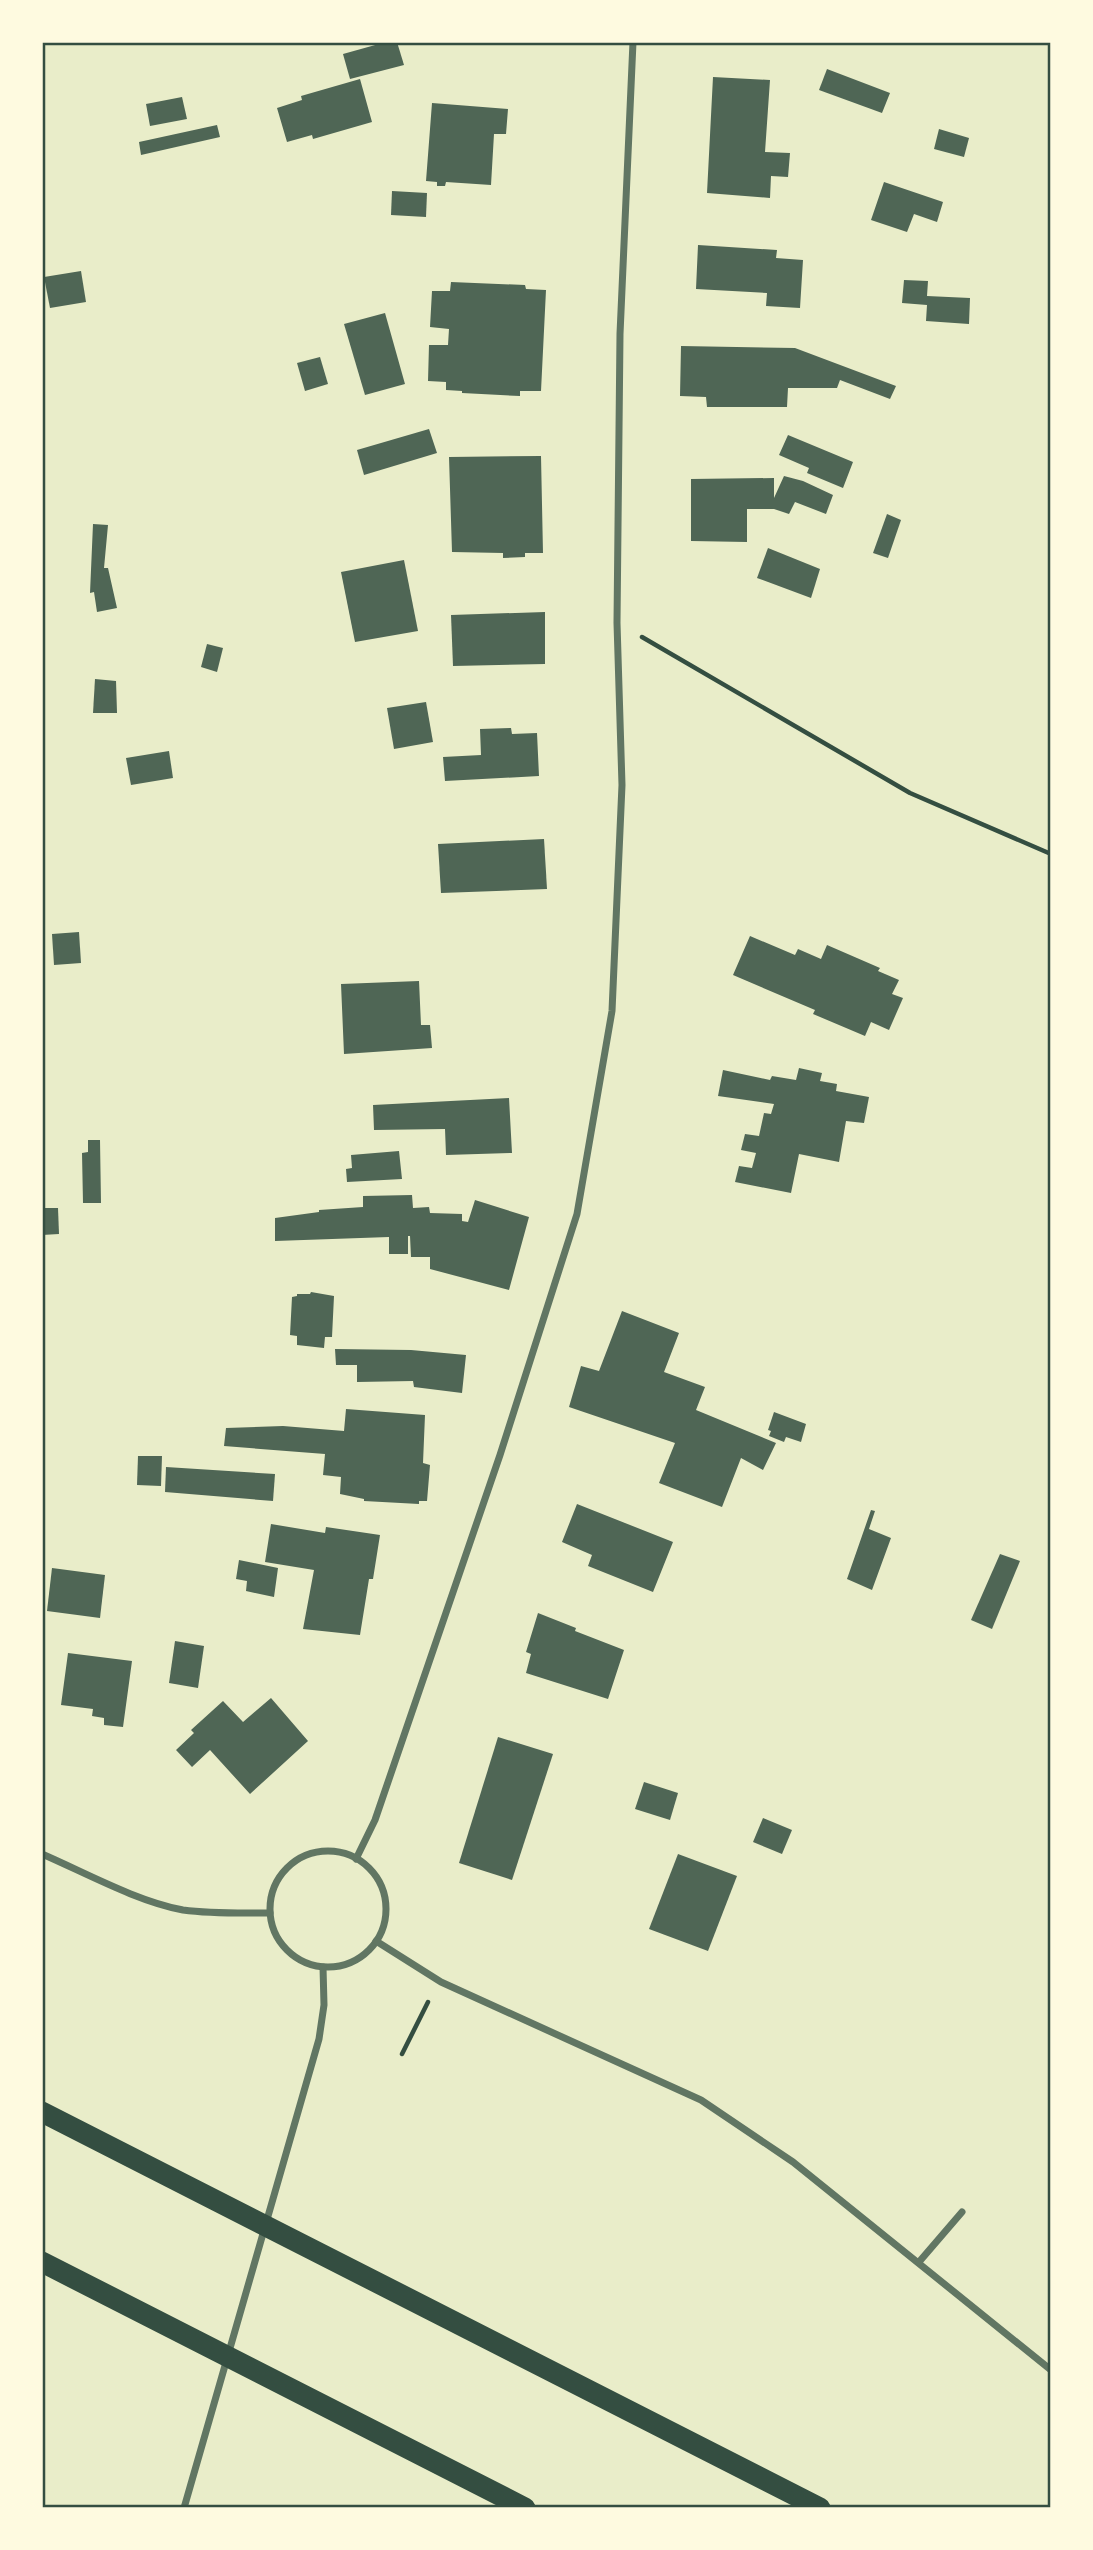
<svg xmlns="http://www.w3.org/2000/svg" width="1093" height="2550" font-family="'PT Sans Narrow',sans-serif">
<style>
.building{fill:#4f6655}
.lines{fill:none;stroke-linecap:round;stroke-linejoin:round}
.path{stroke:#344e41;stroke-width:4.5}
.minor{stroke:#617663;stroke-width:7}
.motorway{stroke:#344e41;stroke-width:21}
.neatline{fill:none;stroke:#344e41;stroke-width:2.5}
</style>
<rect width="100%" height="100%" fill="#e9edc9"/>
<g class="building">
<polygon points="386,42 397,42 404,65 350,79 343,54"/>
<polygon points="827,69 890,93 882,113 819,90"/>
<polygon points="713,77 770,80 765,152 790,153 788,177 771,176 770,198 707,193"/>
<polygon points="360,79 372,122 313,139 312,135 287,142 277,108 302,100 301,96"/>
<polygon points="182,97 187,119 150,126 146,104"/>
<polygon points="432,103 508,109 506,134 494,134 491,185 446,182 445,186 437,186 437,182 426,181"/>
<polygon points="217,125 220,137 141,155 139,142"/>
<polygon points="939,129 969,138 964,157 934,149"/>
<polygon points="884,182 943,202 937,222 914,214 907,232 871,220"/>
<polygon points="392,191 427,193 426,217 391,215"/>
<polygon points="698,245 777,250 776,258 803,260 800,308 766,306 767,293 696,289"/>
<polygon points="81,271 86,302 50,308 44,277"/>
<polygon points="904,280 928,281 927,296 970,298 969,324 926,321 927,305 902,303"/>
<polygon points="451,282 525,285 526,289 546,290 541,391 520,391 520,396 462,393 462,391 446,390 446,382 428,381 429,345 448,345 449,329 430,327 432,291 450,291"/>
<polygon points="385,313 405,384 365,395 344,324"/>
<polygon points="681,346 795,348 896,386 890,399 840,380 837,388 788,388 787,407 707,407 706,397 680,396"/>
<polygon points="320,357 328,384 305,391 297,363"/>
<polygon points="429,429 437,453 364,475 357,450"/>
<polygon points="788,435 853,462 843,488 807,473 809,468 779,455"/>
<polygon points="541,456 543,553 525,553 525,557 503,558 503,553 452,552 449,457"/>
<polygon points="784,476 803,481 833,495 826,514 795,502 789,514 774,509 747,509 747,542 691,541 691,479 774,478 774,498"/>
<polygon points="887,514 901,520 888,558 873,553"/>
<polygon points="93,524 108,525 104,568 108,568 117,608 97,612 94,592 90,593"/>
<polygon points="768,548 820,569 811,598 757,578"/>
<polygon points="404,560 418,631 355,642 341,572"/>
<polygon points="545,612 545,664 453,666 451,615"/>
<polygon points="207,644 223,648 217,672 201,667"/>
<polygon points="95,679 116,681 117,713 93,713"/>
<polygon points="426,702 433,742 394,749 387,708"/>
<polygon points="511,728 512,734 537,733 539,776 445,781 443,757 481,755 480,729"/>
<polygon points="169,751 173,778 131,785 126,758"/>
<polygon points="544,839 547,889 441,893 438,844"/>
<polygon points="79,932 81,963 54,965 52,934"/>
<polygon points="750,936 795,955 798,949 821,959 827,945 880,968 878,971 899,980 892,994 903,998 889,1030 871,1022 865,1036 813,1014 815,1010 733,975"/>
<polygon points="419,981 421,1025 430,1025 432,1048 344,1054 341,984"/>
<polygon points="799,1068 822,1073 820,1081 837,1084 836,1091 869,1097 864,1123 846,1121 839,1162 799,1154 791,1193 735,1182 739,1166 752,1168 756,1153 741,1150 745,1134 759,1136 764,1113 771,1114 774,1104 718,1096 723,1070 770,1080 772,1076 796,1080"/>
<polygon points="509,1098 512,1153 446,1155 445,1129 374,1130 373,1105"/>
<polygon points="88,1140 100,1140 101,1203 83,1203 82,1153 88,1152"/>
<polygon points="399,1151 402,1179 347,1182 346,1169 352,1168 351,1155"/>
<polygon points="412,1195 413,1208 429,1207 430,1213 462,1214 462,1221 468,1222 475,1200 529,1217 509,1290 430,1269 430,1257 411,1257 410,1236 408,1236 408,1254 389,1254 389,1237 275,1241 275,1218 319,1212 319,1210 363,1207 363,1196"/>
<polygon points="42,1208 58,1208 59,1234 42,1235"/>
<polygon points="311,1292 334,1296 332,1337 325,1337 324,1348 297,1345 297,1336 290,1335 292,1297 297,1296 297,1294 310,1294"/>
<polygon points="622,1311 679,1333 664,1372 705,1387 696,1410 776,1443 763,1470 741,1458 722,1507 659,1483 675,1443 569,1407 581,1366 599,1371"/>
<polygon points="335,1349 411,1350 466,1355 462,1393 414,1387 413,1381 357,1382 357,1365 336,1365"/>
<polygon points="346,1409 425,1415 423,1463 430,1465 427,1501 419,1501 419,1504 364,1501 364,1499 340,1494 341,1477 323,1475 325,1454 224,1446 226,1428 283,1426 344,1431"/>
<polygon points="774,1412 806,1424 801,1442 786,1437 784,1442 769,1436 771,1431 768,1430"/>
<polygon points="138,1456 162,1456 161,1486 137,1485"/>
<polygon points="166,1467 275,1474 273,1501 165,1492"/>
<polygon points="577,1504 673,1542 653,1592 588,1566 592,1555 562,1542"/>
<polygon points="871,1510 875,1511 869,1529 891,1538 872,1590 847,1579"/>
<polygon points="271,1524 325,1533 326,1527 380,1535 373,1579 369,1579 360,1635 303,1629 314,1570 265,1562"/>
<polygon points="1000,1554 1020,1561 992,1629 971,1620"/>
<polygon points="239,1560 278,1568 274,1597 246,1591 247,1581 236,1579"/>
<polygon points="52,1568 105,1575 100,1618 47,1611"/>
<polygon points="538,1613 576,1628 575,1631 624,1650 608,1699 526,1673 531,1654 526,1652"/>
<polygon points="175,1641 204,1646 198,1688 169,1683"/>
<polygon points="68,1653 132,1661 123,1727 104,1725 104,1718 92,1716 93,1709 61,1705"/>
<polygon points="271,1698 308,1741 250,1794 210,1750 192,1767 176,1750 194,1733 191,1730 223,1701 243,1722"/>
<polygon points="498,1737 553,1754 512,1880 459,1863"/>
<polygon points="644,1782 678,1793 670,1820 635,1809"/>
<polygon points="763,1818 792,1830 782,1854 753,1842"/>
<polygon points="678,1854 737,1876 708,1951 649,1929"/>
</g>
<g class="lines">
<g class="path">
<polyline points="642,637 910,793 1051,854"/>
<polyline points="402,2054 428,2002"/>
</g>
<g class="minor">
<circle cx="328" cy="1909" r="58"/>
<path d="M 42,1854 C 86,1873 136,1901 183,1910 C 212,1914 241,1913 270,1913"/>
<polyline points="356,1859 375,1820 500,1455 577,1214 612,1011 622,785 617,623 620,334 633,42"/>
<polyline points="376,1941 441,1982 701,2100 793,2162 1051,2370"/>
<polyline points="919,2262 962,2212"/>
<polyline points="184,2508 319,2039 324,2005 323,1967"/>
</g>
<g class="motorway">
<polyline points="42,2112 820,2508"/>
<polyline points="42,2262 525,2508"/>
</g>
</g>
<rect width="1093" height="2550" fill="none" stroke="#fefae0" stroke-width="88"/>
<rect x="44" y="44" width="1005" height="2462" class="neatline"/>
</svg>
